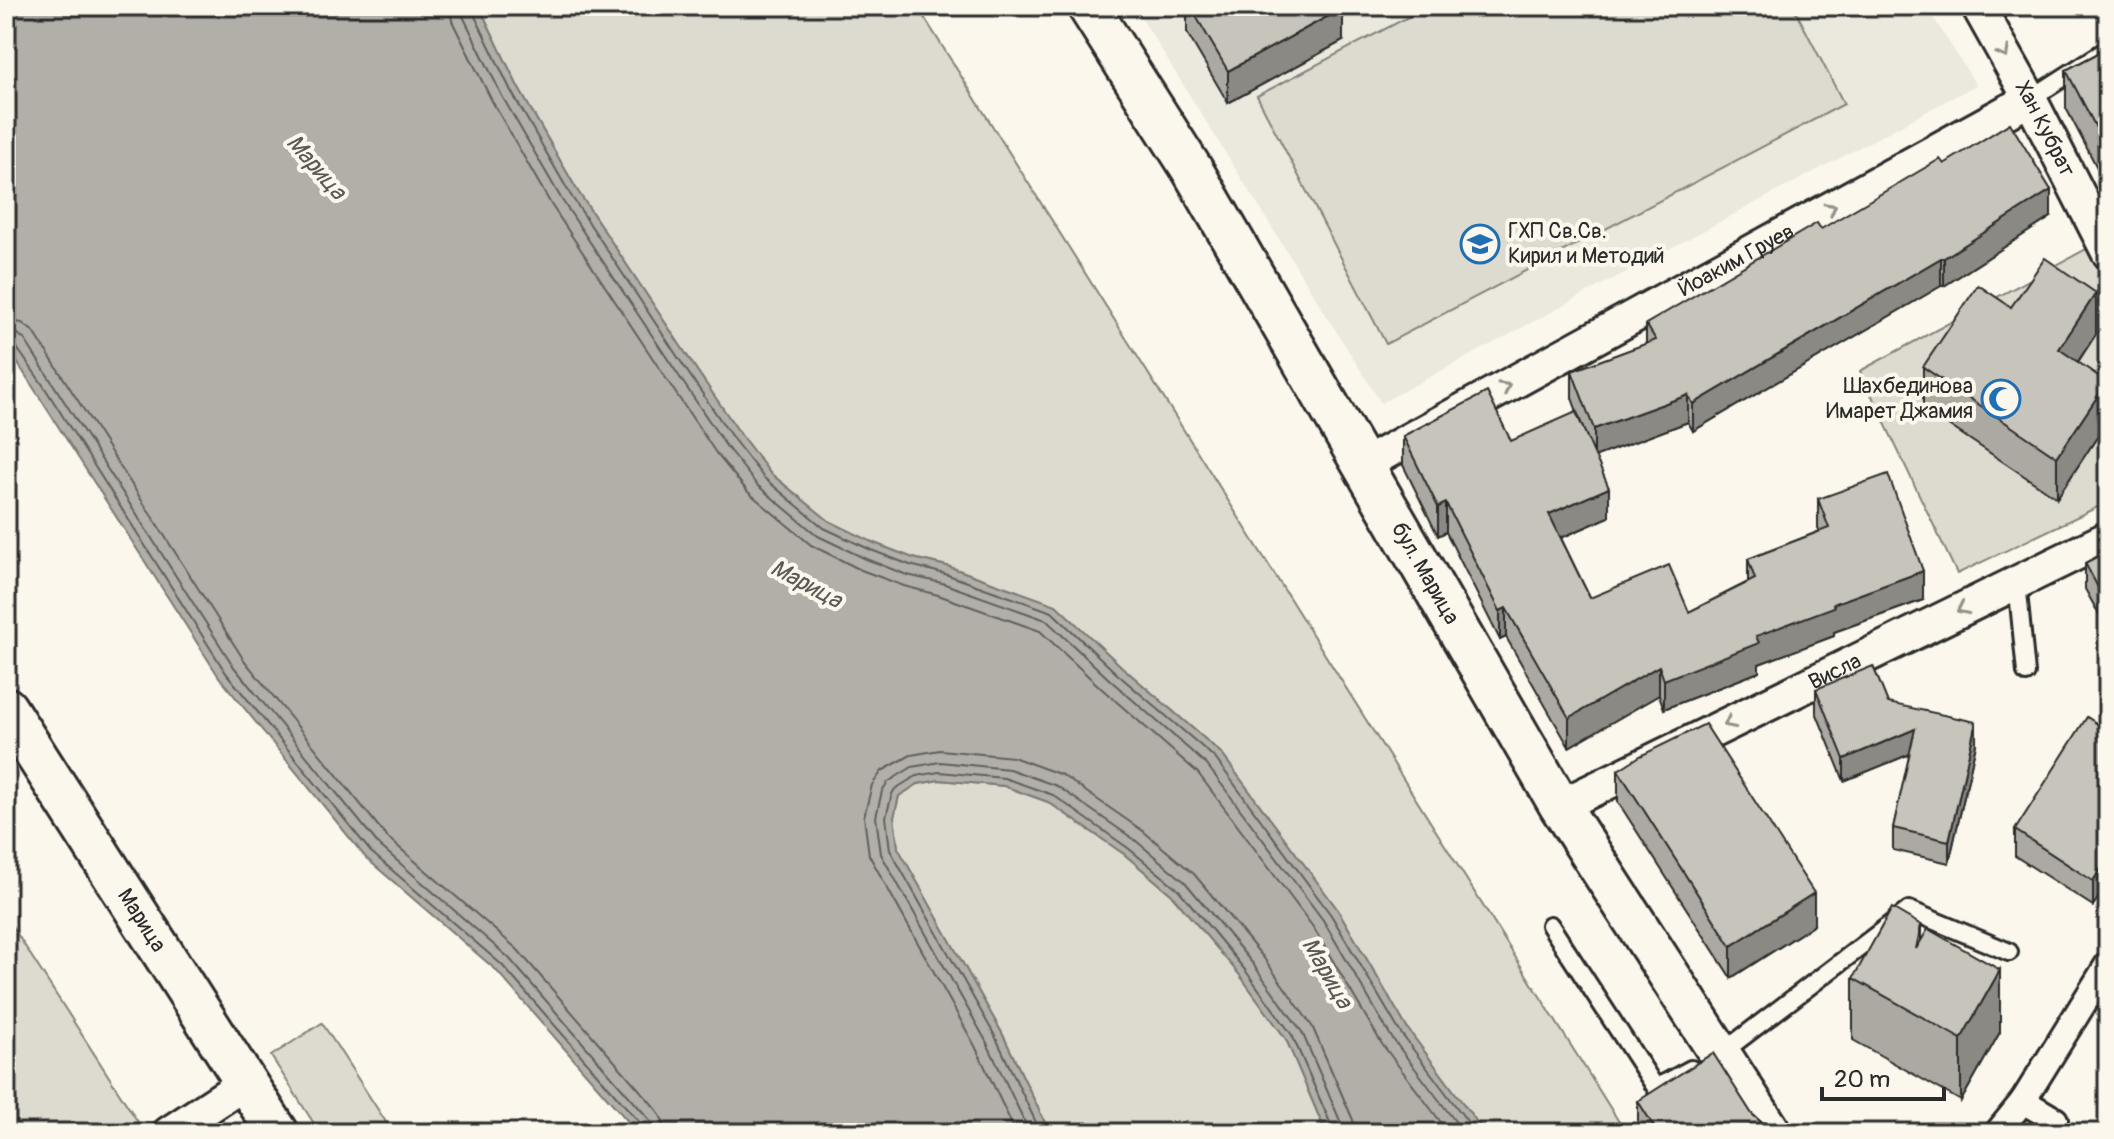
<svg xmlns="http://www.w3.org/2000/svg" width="2114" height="1139" font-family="Pangolin,sans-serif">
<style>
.built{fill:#ebe8de}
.green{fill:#dddad0;stroke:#84827e;stroke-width:2}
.water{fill:#b1afa7;stroke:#7b7a75;stroke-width:2}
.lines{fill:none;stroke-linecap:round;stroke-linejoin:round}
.shore{stroke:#61605d;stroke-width:2}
.service-casing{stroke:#2b2b2b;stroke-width:22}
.pedestrian-casing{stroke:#2b2b2b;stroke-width:30}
.minor-casing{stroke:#2b2b2b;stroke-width:38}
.tertiary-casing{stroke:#2b2b2b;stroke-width:46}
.service{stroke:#fbf7ec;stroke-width:16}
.pedestrian{stroke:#fbf7ec;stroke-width:24}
.minor{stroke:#fbf7ec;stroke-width:32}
.tertiary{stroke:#fbf7ec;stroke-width:40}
.wall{fill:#aba9a2;stroke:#2b2b2b;stroke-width:2}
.shaded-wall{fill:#8b8984;stroke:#2b2b2b;stroke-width:2}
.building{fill:#c7c4bc;stroke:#2b2b2b;stroke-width:2}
.oneway{stroke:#93918c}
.labels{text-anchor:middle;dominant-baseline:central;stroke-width:8;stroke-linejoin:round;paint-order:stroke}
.street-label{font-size:22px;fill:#2b2b2b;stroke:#fbf7ec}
.poi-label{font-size:22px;fill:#2b2b2b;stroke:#fbf7ec;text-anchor:start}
.water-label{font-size:24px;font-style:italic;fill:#5a5956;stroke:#fbf7ec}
</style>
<rect width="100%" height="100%" fill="#fbf7ec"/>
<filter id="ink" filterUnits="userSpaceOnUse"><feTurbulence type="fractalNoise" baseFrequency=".0125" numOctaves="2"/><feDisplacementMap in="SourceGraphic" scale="16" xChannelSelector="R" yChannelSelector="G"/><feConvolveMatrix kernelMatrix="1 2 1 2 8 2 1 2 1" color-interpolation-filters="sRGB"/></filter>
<g filter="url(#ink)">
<polygon class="built" points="1134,6 1926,6 1976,85 1381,403"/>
<g class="green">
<polygon points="479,6 917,6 1626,1133 1485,1133 1407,1028 1338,910 1221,753 1122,667 1056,605 947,566 913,558 874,543 829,521 770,473 741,435 698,372 577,190 518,87"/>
<polygon points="1429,6 1793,6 1844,104 1386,344 1257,96"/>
<polygon points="2088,248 2108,287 2108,502 1957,574 1860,371"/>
<polygon points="939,780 1004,786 1048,802 1124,854 1171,894 1239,974 1286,1039 1326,1133 1050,1133 1002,1033 898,848 894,817 899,796 918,784"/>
<polygon points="12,926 138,1122 120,1133 6,1133 6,930"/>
<polygon points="322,1023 393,1133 320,1133 271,1056"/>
</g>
<polygon class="water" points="6,6 479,6 518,87 577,190 698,372 741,435 770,473 829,521 874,543 913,558 947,566 1056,605 1122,667 1221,753 1338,910 1407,1028 1485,1133 1326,1133 1286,1039 1239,974 1171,894 1124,854 1048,802 1004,786 939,780 918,784 899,796 894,817 898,848 1002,1033 1050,1133 638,1133 496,970 366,858 219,677 6,345"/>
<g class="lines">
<g class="shore">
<polyline points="450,6 452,21 492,101 552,206 673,389 716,453 748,492 811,545 861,570 904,586 938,595 1040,631 1102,689 1198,773 1313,927 1382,1044 1449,1133"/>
<polyline points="462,6 463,16 502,96 562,200 683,382 726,446 757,485 818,536 866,559 907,575 942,583 1046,620 1110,680 1207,765 1323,920 1392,1038 1464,1133"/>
<polyline points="472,6 473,12 511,91 570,194 691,377 734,440 764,478 824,528 871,550 910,565 945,574 1052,612 1116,673 1215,758 1331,915 1400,1032 1476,1133"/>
<polyline points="6,320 22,323 34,332 244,660 387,837 517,949 657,1110 663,1121 665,1133"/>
<polyline points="6,332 17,333 25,340 234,667 379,845 509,958 648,1118 652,1124 653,1133"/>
<polyline points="6,342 15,345 43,385 226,673 371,852 502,965 641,1124 643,1133"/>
<polyline points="1016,1133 975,1046 869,855 864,817 872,785 882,771 911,755 940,750 1013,757 1062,775 1143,831 1194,874 1263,957 1312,1026 1353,1120 1355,1133"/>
<polyline points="1030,1133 986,1041 881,854 876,817 882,791 888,782 912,767 940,762 1009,769 1057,786 1135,840 1185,882 1253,964 1302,1032 1341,1123 1343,1133"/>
<polyline points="1041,1133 995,1036 890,850 886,817 892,794 895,789 916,776 939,772 1004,778 1053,795 1128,848 1178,889 1245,970 1292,1035 1332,1127 1333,1133"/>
</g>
<g class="service-casing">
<g id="service">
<polyline points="2030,99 2108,49"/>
<polyline points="2017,582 2026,673"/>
<polyline points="1550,925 1656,1088 1691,1069"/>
<polyline points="1719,1055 1909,910 2009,952"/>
</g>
</g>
<g class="pedestrian-casing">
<g id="pedestrian">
<polyline points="2023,1101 2055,1120"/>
<polyline points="1997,1133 2023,1101 2108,964"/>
</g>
</g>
<g class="minor-casing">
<g id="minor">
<path id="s1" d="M 1978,6 L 2030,99 L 2108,252"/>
<path id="s2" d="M 1363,465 L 2030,99"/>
<path id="s3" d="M 1560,806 L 2108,538"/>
<polyline points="169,1133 245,1083"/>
</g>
</g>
<g class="tertiary-casing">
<g id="tertiary">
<path id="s4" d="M 1088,6 L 1193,171 L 1560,806 L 1771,1133"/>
<path id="s5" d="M 6,708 L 278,1133"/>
</g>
</g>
<use href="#service" class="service"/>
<use href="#pedestrian" class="pedestrian"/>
<use href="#minor" class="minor"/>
<use href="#tertiary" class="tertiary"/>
</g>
<g class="wall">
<polygon points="1187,6 1244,6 1246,10 1343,41 1228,103 1187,33"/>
<polygon points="2108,48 2108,181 2105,183 2066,108 2066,70"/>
<polygon points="1944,164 2051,217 1944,286 1941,286 1693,431 1688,422 1595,456 1609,517 1561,538 1590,598 1689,612 1748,582 1748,559 1820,531 1818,528 1818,499 1923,600 1834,632 1834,636 1759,664 1759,672 1664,709 1659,695 1569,747 1506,637 1500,640 1446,532 1438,536 1403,465 1403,436 1511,441 1583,428 1572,398 1572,371 1646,344 1646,324"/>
<polygon points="2011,307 2096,334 2078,362 2107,422 2057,498 1923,408 1923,367"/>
<polygon points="2108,551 2108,631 2085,589 2085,563"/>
<polygon points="1816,689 1888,703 1976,744 1949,863 1893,850 1893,828 1910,754 1844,781 1816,712"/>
<polygon points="2104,728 2093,906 2015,856 2015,830"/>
<polygon points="1618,770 1814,925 1731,978 1618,802"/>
<polygon points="1921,941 2000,1032 1961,1101 1853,1040 1853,978"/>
<polygon points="1638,1101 1752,1114 1761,1122 1784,1133 1638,1133"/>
</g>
<g class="shaded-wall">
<polygon points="1343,8 1343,41 1228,103 1228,71"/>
<polygon points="2108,143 2108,181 2105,183 2105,145"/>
<polygon points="2051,190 2051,217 1944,286 1944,258"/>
<polygon points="1941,258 1941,286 1693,431 1693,404"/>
<polygon points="2096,293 2096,334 2059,390 2059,349"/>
<polygon points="2107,382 2107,422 2057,498 2057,457"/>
<polygon points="1688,395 1688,422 1594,457 1594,429"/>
<polygon points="1609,488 1609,517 1549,543 1549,514"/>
<polygon points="1446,503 1446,532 1438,536 1438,507"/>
<polygon points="1923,571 1923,600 1834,632 1834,636 1759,664 1759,672 1664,709 1664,680 1756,636 1833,604"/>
<polygon points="1506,608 1506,637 1500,640 1500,611"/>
<polygon points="1659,666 1659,695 1569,747 1569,718"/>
<polygon points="1976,722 1976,744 1949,863 1949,841"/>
<polygon points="1915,729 1915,752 1844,781 1844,759"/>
<polygon points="2108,857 2108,883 2093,906 2093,881"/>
<polygon points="1814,893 1814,925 1731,978 1731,946"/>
<polygon points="1921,925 1921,987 1916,949"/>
<polygon points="2000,970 2000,1032 1961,1101 1961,1039"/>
</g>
<g class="building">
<polygon points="1190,6 1244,6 1246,10 1254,6 1342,6 1343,8 1228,71"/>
<polygon points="2108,48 2108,143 2105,145 2066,70"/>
<polygon points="2010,123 2051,190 1944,258 1941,258 1693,404 1688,395 1594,429 1572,371 1656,340 1646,324 1817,223 1821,229 1940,159 1944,164"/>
<polygon points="2045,258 2096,293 2059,349 2107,382 2057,457 1923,367 1978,285 2011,307"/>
<polygon points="1487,392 1511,441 1576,412 1609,488 1549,514 1590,598 1669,565 1689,612 1755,579 1748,559 1829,528 1818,499 1888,474 1923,571 1833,604 1834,607 1756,636 1759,643 1664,680 1659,666 1569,718 1506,608 1500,611 1446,503 1438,507 1403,436"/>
<polygon points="2108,551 2108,606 2085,563"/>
<polygon points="1873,666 1888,703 1976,722 1949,841 1893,828 1915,729 1844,759 1816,689"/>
<polygon points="2087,717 2104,728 2108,722 2108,857 2093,881 2015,830"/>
<polygon points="1705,724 1814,893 1731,946 1618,770 1640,756"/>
<polygon points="1892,908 1921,925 1916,949 1928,929 2000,970 1961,1039 1853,978"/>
<polygon points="1713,1053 1752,1114 1761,1122 1771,1124 1777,1122 1784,1133 1658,1133 1638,1101"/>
</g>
<defs><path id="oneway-chevron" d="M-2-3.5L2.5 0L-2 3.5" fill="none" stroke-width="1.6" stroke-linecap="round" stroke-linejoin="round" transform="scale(2)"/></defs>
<g class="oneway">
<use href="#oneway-chevron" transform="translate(2004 53) rotate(61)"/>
<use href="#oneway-chevron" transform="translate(1831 208) rotate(-29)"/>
<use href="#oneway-chevron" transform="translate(1505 387) rotate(-29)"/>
<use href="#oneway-chevron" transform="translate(1962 609) rotate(154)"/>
<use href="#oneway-chevron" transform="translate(1729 723) rotate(154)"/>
</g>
</g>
<defs>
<g id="school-ring" transform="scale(2)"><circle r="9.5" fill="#fbf7ec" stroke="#1f6fb2" stroke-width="1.5"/><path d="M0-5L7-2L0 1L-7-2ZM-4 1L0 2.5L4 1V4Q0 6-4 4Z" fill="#1f6fb2"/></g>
<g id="mosque-ring" transform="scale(2)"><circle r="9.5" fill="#fbf7ec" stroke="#1f6fb2" stroke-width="1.5"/><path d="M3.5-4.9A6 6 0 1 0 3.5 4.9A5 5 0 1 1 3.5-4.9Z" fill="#1f6fb2"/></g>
</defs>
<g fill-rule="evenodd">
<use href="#school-ring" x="1480" y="244"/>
<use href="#mosque-ring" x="2001" y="399"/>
</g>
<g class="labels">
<g class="street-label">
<text stroke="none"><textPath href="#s1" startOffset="140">Хан Кубрат</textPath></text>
<text stroke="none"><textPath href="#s2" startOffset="426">Йоаким Груев</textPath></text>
<text stroke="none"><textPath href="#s4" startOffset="660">бул. Марица</textPath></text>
<text stroke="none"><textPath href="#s3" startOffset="306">Висла</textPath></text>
<text stroke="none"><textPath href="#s5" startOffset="252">Марица</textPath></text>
</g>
<g class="poi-label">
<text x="1508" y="231">ГХП Св.Св.<tspan x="1508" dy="25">Кирил и Методий</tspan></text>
<text x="1973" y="386" text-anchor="end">Шахбединова<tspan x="1973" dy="25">Имарет Джамия</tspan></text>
</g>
<g class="water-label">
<text transform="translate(316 167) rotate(49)">Марица</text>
<text transform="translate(806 584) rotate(28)">Марица</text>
<text transform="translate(1327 973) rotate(60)">Марица</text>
</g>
</g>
<rect width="2114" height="1139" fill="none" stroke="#fbf7ec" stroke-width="32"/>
<rect x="16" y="16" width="2082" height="1107" fill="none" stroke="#2b2b2b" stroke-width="3" filter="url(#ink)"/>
<path d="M1822 1087v12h122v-12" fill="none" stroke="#2b2b2b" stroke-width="4"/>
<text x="1834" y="1087" font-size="24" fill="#2b2b2b" stroke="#fbf7ec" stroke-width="6" paint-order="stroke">20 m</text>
</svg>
